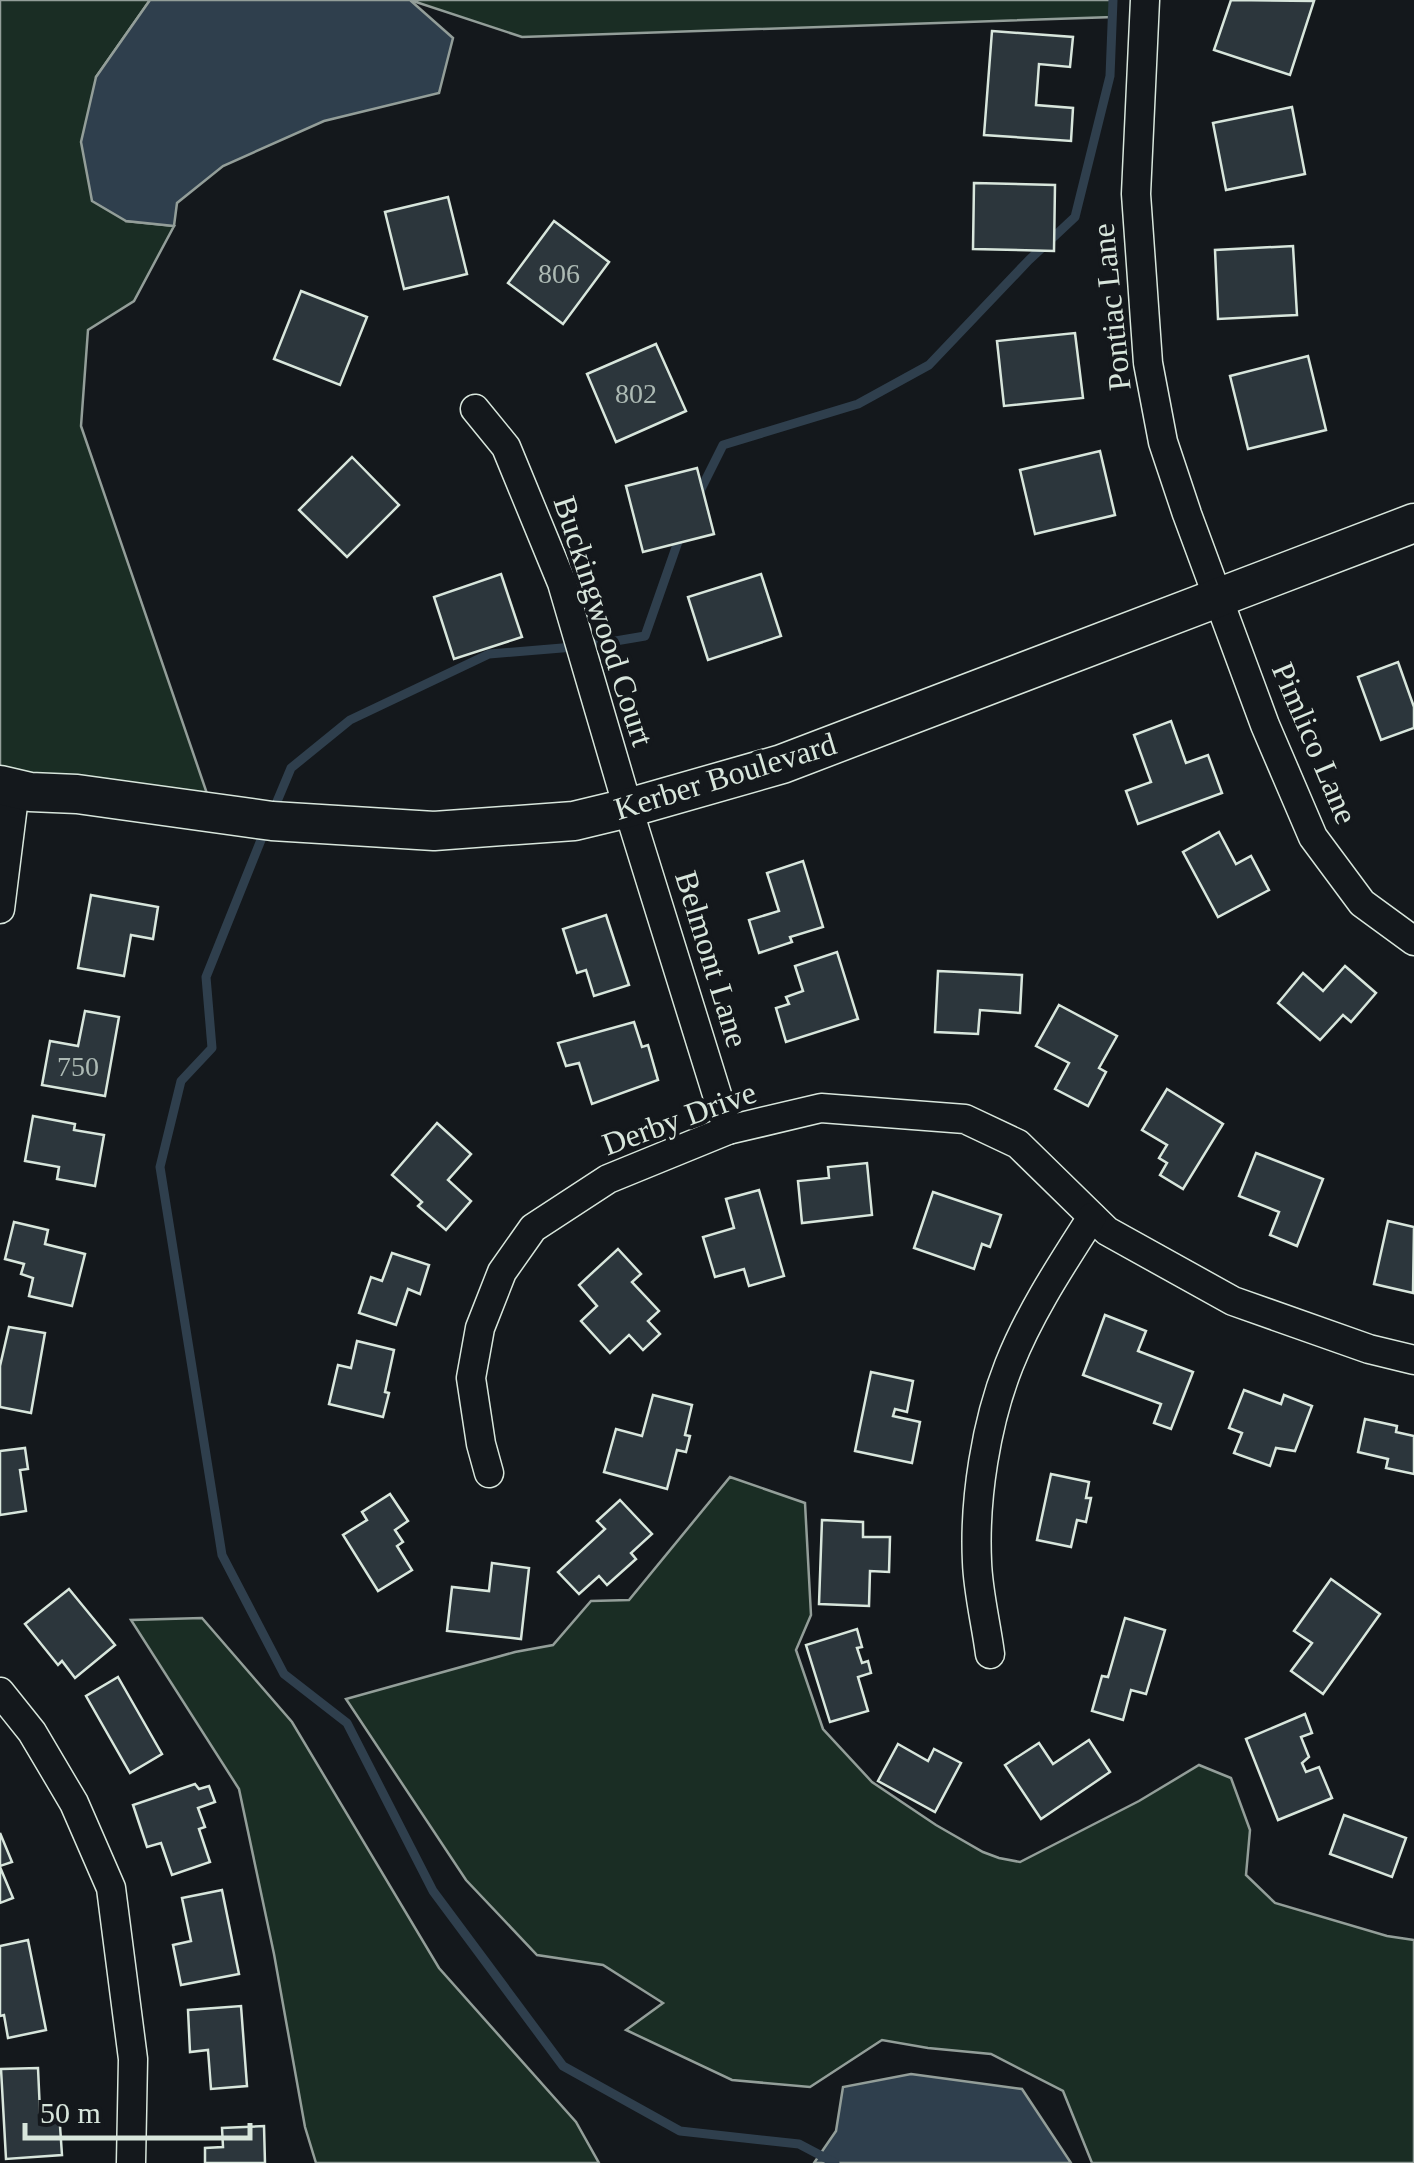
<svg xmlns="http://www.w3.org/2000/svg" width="1414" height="2163" font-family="Georgia,serif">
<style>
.green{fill:#1a2d24;stroke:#939e99;stroke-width:2.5}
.water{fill:#2f3f4d;stroke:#939e99;stroke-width:2.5}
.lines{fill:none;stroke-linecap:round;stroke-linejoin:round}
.stream{stroke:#2f3f4d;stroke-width:9}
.building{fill:#2c363c;stroke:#d8e6dc;stroke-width:2.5}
.street-casing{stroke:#d8e6dc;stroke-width:31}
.secondary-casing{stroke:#d8e6dc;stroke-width:41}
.street{stroke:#14181c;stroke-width:28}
.secondary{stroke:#14181c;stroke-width:38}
.labels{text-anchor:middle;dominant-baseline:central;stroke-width:8;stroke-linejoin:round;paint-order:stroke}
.number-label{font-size:28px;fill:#adbab4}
.street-label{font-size:32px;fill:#d8e6dc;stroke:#14181c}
</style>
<rect width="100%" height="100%" fill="#14181c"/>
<g class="green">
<polygon points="0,0 150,0 96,77 126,221 174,226 134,301 88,330 81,426 214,814 0,785"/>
<polygon points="410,0 1114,0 1113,17 522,37"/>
<polygon points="730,1477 805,1503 811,1615 796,1650 823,1729 872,1782 936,1825 983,1852 999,1858 1020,1862 1139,1801 1199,1765 1231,1778 1250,1830 1246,1875 1275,1903 1387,1936 1414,1940 1414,2163 1092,2163 1063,2091 991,2054 928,2048 882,2040 810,2087 732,2080 626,2030 663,2003 603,1965 537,1955 466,1880 346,1699 515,1652 553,1645 591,1601 629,1600"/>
<polygon points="202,1618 292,1722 439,1968 576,2122 599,2163 316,2163 305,2127 274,1954 239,1789 131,1620"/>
</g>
<g class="water">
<polygon points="150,0 410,0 453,38 439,93 324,121 223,166 177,203 174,226 126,221 92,201 81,142 96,77"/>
<polygon points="911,2074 1022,2089 1071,2163 814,2163 836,2131 843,2087"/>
</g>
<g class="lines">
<g class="stream">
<polyline points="698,495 723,445 858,404 929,365 1029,260 1075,217 1110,76 1113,0"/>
<polyline points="273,811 291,768 350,720 489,654 586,646 645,636 680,536"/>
<polyline points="265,830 206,977 212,1048 181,1081 160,1167 222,1555 284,1674 347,1723 433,1891 563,2066 680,2131 799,2144 835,2163"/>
</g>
</g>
<g class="building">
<polygon points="1231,0 1314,1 1290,75 1214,50"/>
<polygon points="992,31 1073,37 1070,67 1039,64 1036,105 1073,108 1071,141 984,135"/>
<polygon points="1292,107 1305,174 1226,190 1213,123"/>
<polygon points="974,183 1055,185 1054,251 973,249"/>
<polygon points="448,197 467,274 404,289 385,212"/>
<polygon points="554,221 609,262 563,324 508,283"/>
<polygon points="1293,246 1297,315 1218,319 1215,250"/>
<polygon points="301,291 367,317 340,385 274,359"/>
<polygon points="1075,333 1083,398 1004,406 997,341"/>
<polygon points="656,344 686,411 616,442 587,374"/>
<polygon points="1308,356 1326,430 1248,449 1230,376"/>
<polygon points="1100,451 1115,515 1035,534 1020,470"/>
<polygon points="352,457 399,505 347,557 299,510"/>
<polygon points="697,468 714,534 643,552 626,486"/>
<polygon points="501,574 522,637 454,659 434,597"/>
<polygon points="761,574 781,636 708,660 688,597"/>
<polygon points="1398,662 1414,707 1414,728 1381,740 1358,677"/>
<polygon points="1171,721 1186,763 1208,755 1222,793 1138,824 1126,791 1151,782 1134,735"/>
<polygon points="1219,832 1236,864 1251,856 1269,890 1218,917 1183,852"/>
<polygon points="803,861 823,927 790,937 792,942 759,953 749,920 779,911 767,873"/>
<polygon points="91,895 158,907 153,939 131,935 124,976 78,968"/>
<polygon points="606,915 629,985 594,996 586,970 577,973 563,929"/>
<polygon points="837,952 858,1019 786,1042 776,1008 789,1004 786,997 803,991 795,966"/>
<polygon points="1345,966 1376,993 1351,1022 1343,1015 1320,1040 1278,1003 1303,973 1323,991"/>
<polygon points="938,971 1022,975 1020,1013 980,1010 978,1034 935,1032"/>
<polygon points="1059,1005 1117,1036 1099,1068 1106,1072 1088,1106 1055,1089 1069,1063 1036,1046"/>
<polygon points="85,1011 119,1017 105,1096 42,1085 50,1041 78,1046"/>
<polygon points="634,1022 642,1047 648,1045 658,1080 592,1104 579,1063 566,1066 558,1043"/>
<polygon points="1167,1089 1223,1124 1183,1189 1160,1175 1167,1163 1159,1158 1167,1145 1142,1130"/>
<polygon points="33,1116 75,1124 74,1130 104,1135 95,1186 57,1179 59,1167 25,1161"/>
<polygon points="437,1123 471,1154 448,1180 471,1201 446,1230 418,1206 422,1202 392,1175"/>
<polygon points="1256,1153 1323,1179 1297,1246 1270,1235 1279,1212 1239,1196"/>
<polygon points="867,1163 872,1215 802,1223 798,1181 829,1178 828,1167"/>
<polygon points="759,1190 784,1276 749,1286 744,1269 715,1277 703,1237 734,1228 726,1199"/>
<polygon points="933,1192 1001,1215 990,1247 982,1244 974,1269 914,1248"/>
<polygon points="1388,1221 1414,1227 1413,1293 1374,1284"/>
<polygon points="14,1222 48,1230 45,1244 85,1254 72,1306 29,1296 33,1278 21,1274 24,1264 5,1259"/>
<polygon points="618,1249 641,1274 632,1282 659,1311 648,1321 660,1334 643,1350 629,1335 610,1353 581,1321 597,1306 579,1285"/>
<polygon points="392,1253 429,1265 420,1294 408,1289 396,1325 359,1313 371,1277 382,1281"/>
<polygon points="1105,1315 1146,1331 1138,1351 1193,1372 1171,1429 1154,1423 1161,1404 1083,1375"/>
<polygon points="9,1327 45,1333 31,1413 0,1407 0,1366"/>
<polygon points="357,1341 394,1350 385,1392 389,1393 383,1417 329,1404 338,1365 351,1368"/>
<polygon points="871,1372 913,1381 907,1412 895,1409 893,1416 920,1422 912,1463 855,1451"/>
<polygon points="1244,1390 1281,1404 1284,1395 1312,1406 1295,1451 1276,1448 1270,1466 1234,1453 1242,1433 1229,1428"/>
<polygon points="653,1395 692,1405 685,1435 690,1436 686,1452 677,1450 667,1489 604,1472 616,1429 642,1436"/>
<polygon points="1365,1419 1397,1426 1396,1432 1414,1436 1414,1474 1386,1468 1388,1459 1358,1452"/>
<polygon points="25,1448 28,1469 20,1470 26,1511 0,1515 0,1451"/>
<polygon points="1051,1474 1089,1482 1086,1498 1091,1498 1086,1522 1077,1520 1071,1547 1037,1540"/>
<polygon points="390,1494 408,1521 395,1530 403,1542 397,1546 412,1570 378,1591 343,1535 367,1520 362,1512"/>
<polygon points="620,1500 652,1534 631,1553 636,1559 607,1585 599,1576 579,1594 558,1572 605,1529 597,1521"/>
<polygon points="822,1520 863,1522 863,1537 890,1537 889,1572 870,1571 869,1606 819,1604"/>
<polygon points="492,1563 529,1568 521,1639 447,1631 452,1587 489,1591"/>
<polygon points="1331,1579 1380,1614 1323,1694 1291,1671 1312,1643 1294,1631"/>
<polygon points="69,1589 115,1645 75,1678 62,1661 58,1665 25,1624"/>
<polygon points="1125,1618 1165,1630 1146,1694 1131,1690 1123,1720 1092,1711 1102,1676 1108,1677"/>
<polygon points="857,1629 862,1647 857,1648 862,1663 868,1661 871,1673 858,1677 868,1711 830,1722 806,1645"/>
<polygon points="118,1677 162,1754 130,1773 86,1696"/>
<polygon points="1305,1714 1312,1733 1301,1737 1309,1757 1302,1763 1306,1772 1319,1767 1332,1798 1278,1820 1246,1739"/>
<polygon points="1089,1740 1110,1772 1041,1819 1005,1765 1039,1743 1053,1764"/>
<polygon points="898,1744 928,1761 934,1749 961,1763 935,1812 878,1781"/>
<polygon points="195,1784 199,1789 209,1786 215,1802 198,1808 205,1827 199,1829 210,1862 172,1875 161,1843 147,1847 133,1805"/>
<polygon points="1344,1815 1406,1838 1392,1877 1330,1854"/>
<polygon points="0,1833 12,1862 0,1866"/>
<polygon points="0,1867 13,1898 0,1903"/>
<polygon points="222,1890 239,1974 181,1985 173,1945 191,1941 182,1898"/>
<polygon points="28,1940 46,2030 8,2038 4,2015 0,2016 0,1946"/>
<polygon points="241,2006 247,2086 211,2089 208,2050 190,2052 188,2010"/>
<polygon points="38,2068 40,2112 59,2111 62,2155 6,2159 1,2069"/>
<polygon points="264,2126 265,2163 205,2163 205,2148 223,2147 222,2128"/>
</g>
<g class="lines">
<g class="street-casing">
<g id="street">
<polyline points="1145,0 1136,194 1148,363 1163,442 1187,514 1265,725 1313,837 1362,903 1414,941"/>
<polyline points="475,409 506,447 562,583 628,808 728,1130"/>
<polyline points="0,909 15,789"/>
<polyline points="489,1473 481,1444 471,1378 480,1328 502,1272 533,1228 608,1179 728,1130 821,1108 965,1119 1018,1144 1107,1231 1233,1301 1369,1349 1414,1360"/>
<path d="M 990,1654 C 986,1623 978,1592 977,1562 C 974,1499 986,1423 1009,1365 C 1030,1312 1062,1264 1092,1217"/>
<polyline points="0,1692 32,1732 74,1803 111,1888 133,2059 131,2163"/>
</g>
</g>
<g class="secondary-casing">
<polyline id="secondary" points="0,785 30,792 77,794 272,821 434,831 574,821 628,808 782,764 1414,523"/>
</g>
<use href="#street" class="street"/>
<use href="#secondary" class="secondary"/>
</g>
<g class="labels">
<g class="number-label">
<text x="559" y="273">806</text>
<text x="636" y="393">802</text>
<text x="78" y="1066">750</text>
</g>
<g class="street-label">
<text transform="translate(1111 307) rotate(-96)">Pontiac Lane</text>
<text transform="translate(604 621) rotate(72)">Buckingwood Court</text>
<text transform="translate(1315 743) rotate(67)">Pimlico Lane</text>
<text transform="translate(725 776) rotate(-17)">Kerber Boulevard</text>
<text transform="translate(712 959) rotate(73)">Belmont Lane</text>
<text transform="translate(679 1118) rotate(-20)">Derby Drive</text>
</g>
</g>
<path d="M25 2123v15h225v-15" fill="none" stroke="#d8e6dc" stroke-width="5"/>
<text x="40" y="2123" font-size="30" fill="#d8e6dc" stroke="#14181c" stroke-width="8" paint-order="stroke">50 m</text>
</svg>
